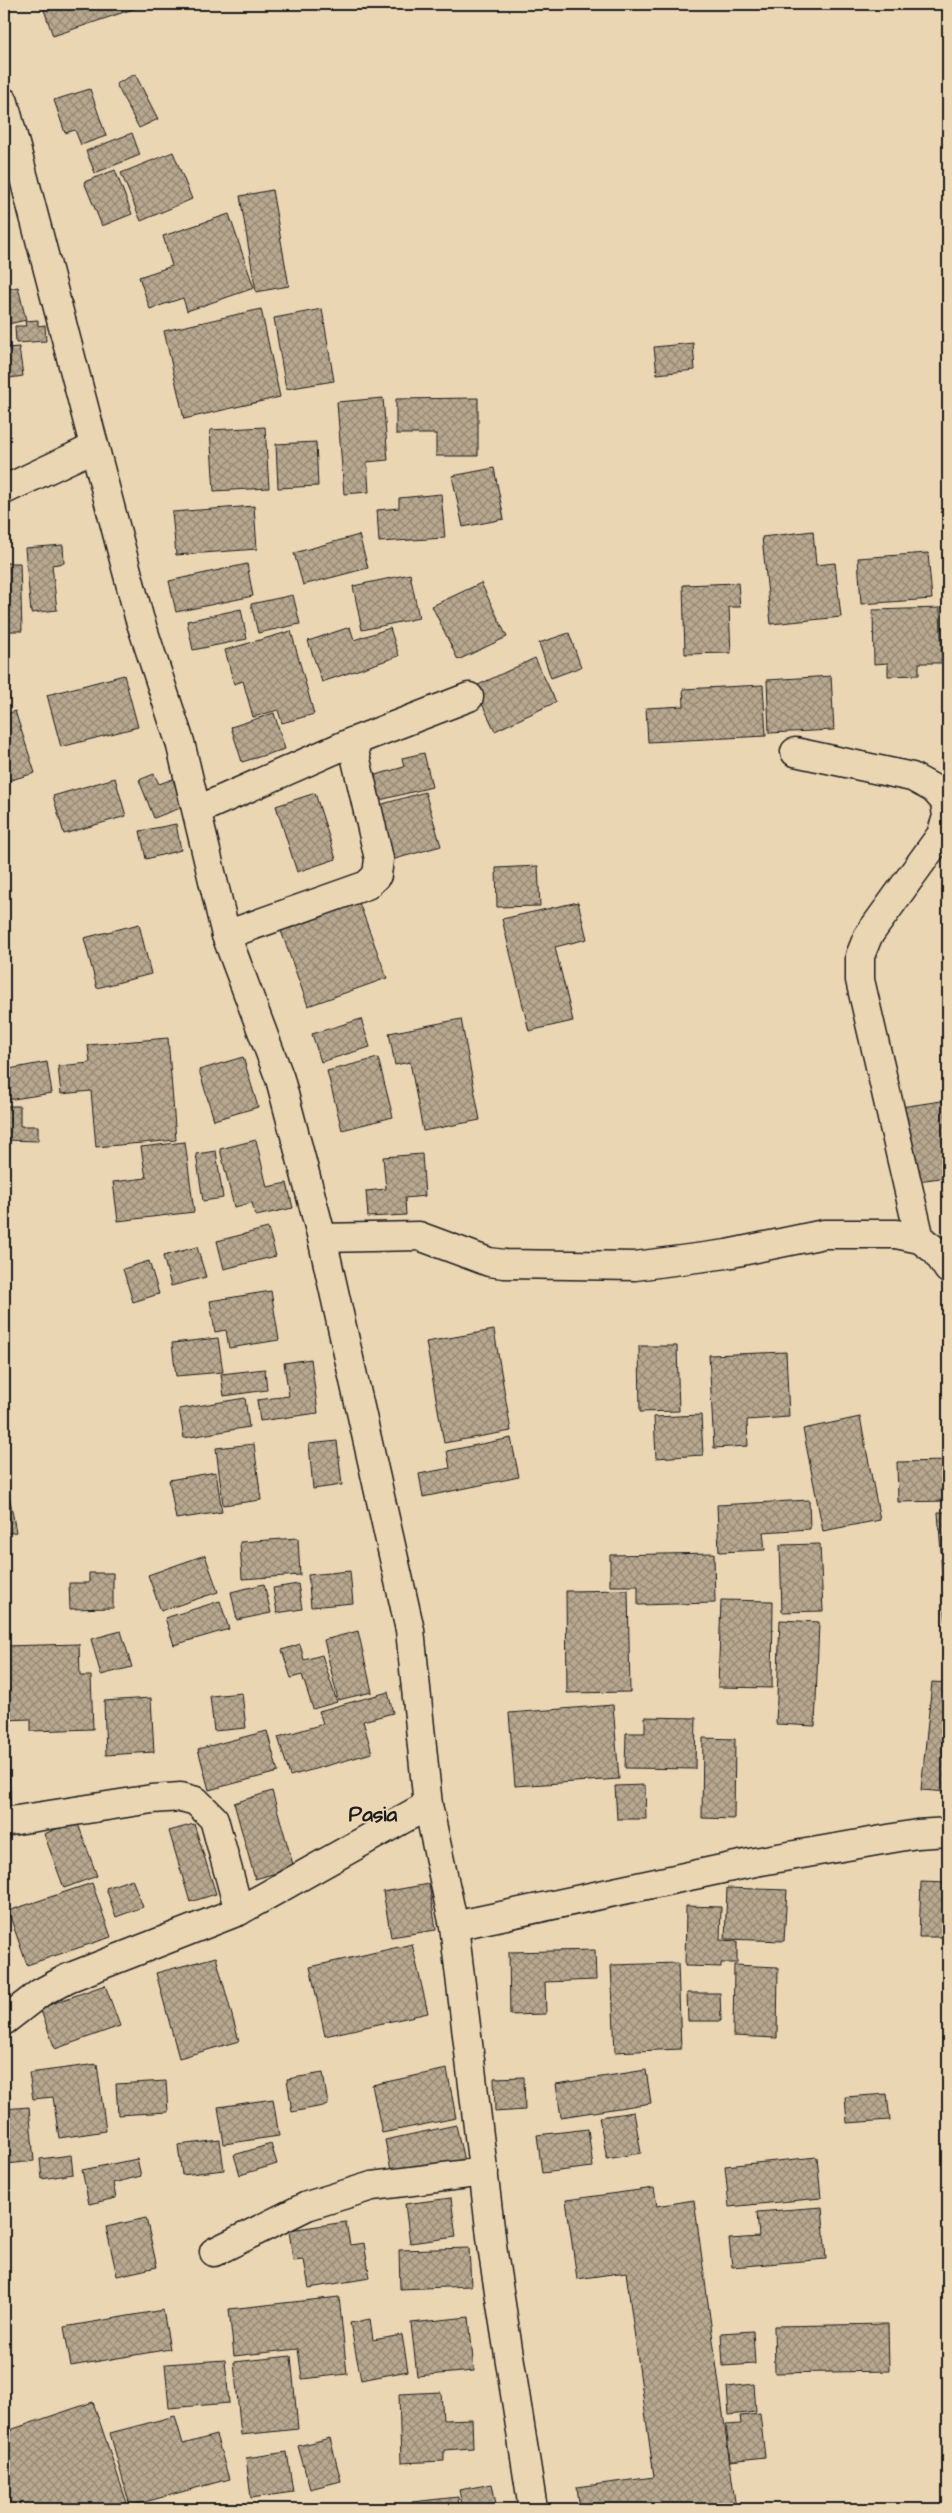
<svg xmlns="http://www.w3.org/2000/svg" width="952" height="2513" font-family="'Architects Daughter',sans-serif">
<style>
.building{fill:url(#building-cross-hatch);stroke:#1c1c1c}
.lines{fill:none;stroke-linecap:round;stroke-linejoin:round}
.minor-casing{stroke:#1c1c1c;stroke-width:31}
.minor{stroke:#ebd6b4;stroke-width:28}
.labels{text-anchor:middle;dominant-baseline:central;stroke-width:4;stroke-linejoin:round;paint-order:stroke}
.quarter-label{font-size:21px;font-weight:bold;fill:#1c1c1c;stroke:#ebd6b4}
</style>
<defs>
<pattern id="building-cross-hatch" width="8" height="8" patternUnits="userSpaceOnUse" patternTransform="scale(1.25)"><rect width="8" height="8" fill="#b8a88f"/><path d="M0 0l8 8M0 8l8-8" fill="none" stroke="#958874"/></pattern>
</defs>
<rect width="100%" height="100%" fill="#ebd6b4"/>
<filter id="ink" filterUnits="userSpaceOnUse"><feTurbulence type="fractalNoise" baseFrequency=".02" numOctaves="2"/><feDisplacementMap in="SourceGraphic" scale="10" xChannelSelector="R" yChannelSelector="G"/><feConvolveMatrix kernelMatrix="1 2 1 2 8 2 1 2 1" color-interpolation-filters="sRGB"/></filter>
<g filter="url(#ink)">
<g class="building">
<polygon points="42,4 148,4 53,36"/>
<polygon points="135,74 158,119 139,128 116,84"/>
<polygon points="90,89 106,136 81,145 75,130 65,133 54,100"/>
<polygon points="132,133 140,155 95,173 86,151"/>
<polygon points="173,152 192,199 141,221 121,173"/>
<polygon points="115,170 132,214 102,226 84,182"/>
<polygon points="272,190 289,286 256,292 240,196"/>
<polygon points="229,214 254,288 187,311 183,298 150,309 139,277 172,266 163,236"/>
<polygon points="18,287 26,320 4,325 4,290"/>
<polygon points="261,309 280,397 184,419 164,331"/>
<polygon points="322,309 334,381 286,389 274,318"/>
<polygon points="38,320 38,326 45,325 46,341 16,343 15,326 26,326 25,321"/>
<polygon points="4,336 7,348 19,347 23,376 4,379"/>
<polygon points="693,343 695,370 657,374 654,347"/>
<polygon points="383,398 388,460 367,462 369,492 344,494 337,402"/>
<polygon points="478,398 478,456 436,456 436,434 396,434 396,399"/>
<polygon points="265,427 269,488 214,491 210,430"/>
<polygon points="316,442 318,486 278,488 276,444"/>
<polygon points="494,468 504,519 463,527 452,476"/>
<polygon points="441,494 445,538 379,542 377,510 399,508 399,498"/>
<polygon points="254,506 257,549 176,555 172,512"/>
<polygon points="813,531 816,565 835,563 841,617 771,624 762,537"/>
<polygon points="359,535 368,568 303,585 294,553"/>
<polygon points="63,545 64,563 52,565 57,610 31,613 25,548"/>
<polygon points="928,553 932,599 861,604 858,558"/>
<polygon points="4,563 20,563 22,631 4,631"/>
<polygon points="247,564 253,596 176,612 169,581"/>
<polygon points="410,574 419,618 362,630 353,586"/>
<polygon points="481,583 507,637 458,660 432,606"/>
<polygon points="738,583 740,607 729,607 731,653 685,654 683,585"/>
<polygon points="293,595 300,624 258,633 251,604"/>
<polygon points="940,608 942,663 919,663 919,675 888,676 888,663 874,664 873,610"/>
<polygon points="241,609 247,639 193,650 187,621"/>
<polygon points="350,627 354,640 390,628 399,656 322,682 308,641"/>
<polygon points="291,631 314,714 282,723 278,710 253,717 243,681 234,684 225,650"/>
<polygon points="569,633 581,667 551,678 539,643"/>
<polygon points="535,658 556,702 495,731 474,687"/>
<polygon points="124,675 138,727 61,747 47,695"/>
<polygon points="831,676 834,730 769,733 767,680"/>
<polygon points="763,685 766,736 648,742 646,708 684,706 683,689"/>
<polygon points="15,711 35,773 4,782 4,715"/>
<polygon points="274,713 285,749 242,762 231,727"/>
<polygon points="424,753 432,787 368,803 361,779 404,767 402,758"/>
<polygon points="154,774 159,784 173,779 183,807 154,818 139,780"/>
<polygon points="115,778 126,816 64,834 53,796"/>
<polygon points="425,792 441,846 388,861 372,807"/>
<polygon points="315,793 336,859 297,872 276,806"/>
<polygon points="176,824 181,850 146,859 140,831"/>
<polygon points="538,866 540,906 497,907 496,868"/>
<polygon points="358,900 387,978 308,1006 280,928"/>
<polygon points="578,902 587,939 555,947 573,1021 529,1031 502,919"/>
<polygon points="139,924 151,974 97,988 84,938"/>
<polygon points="361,1019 370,1047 321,1062 312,1034"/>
<polygon points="461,1019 480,1120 423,1131 410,1062 395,1065 389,1033"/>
<polygon points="168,1038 176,1140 96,1147 91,1091 61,1094 58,1066 90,1063 88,1045"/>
<polygon points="243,1057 258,1107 214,1120 199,1070"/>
<polygon points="378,1058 393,1117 342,1130 327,1071"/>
<polygon points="47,1062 52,1093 7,1100 4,1070"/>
<polygon points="948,1100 948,1177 910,1182 901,1107"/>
<polygon points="4,1106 20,1106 20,1126 38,1126 38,1141 4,1140"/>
<polygon points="256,1140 267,1187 287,1183 293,1208 256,1216 252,1203 234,1207 220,1149"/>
<polygon points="185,1142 194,1212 118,1221 113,1182 146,1178 141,1147"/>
<polygon points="216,1151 223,1198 203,1201 196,1154"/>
<polygon points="422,1154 425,1196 405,1198 406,1215 368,1217 366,1191 386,1189 383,1157"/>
<polygon points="268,1228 276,1256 224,1269 217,1241"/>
<polygon points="197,1247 206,1277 171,1286 163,1256"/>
<polygon points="149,1261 159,1294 133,1302 123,1269"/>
<polygon points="271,1291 279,1340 229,1348 226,1330 215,1332 210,1301"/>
<polygon points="494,1330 511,1431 444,1443 426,1342"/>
<polygon points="218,1338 223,1372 176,1376 172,1343"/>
<polygon points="639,1346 677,1346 679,1411 640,1412"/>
<polygon points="786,1352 789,1417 747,1420 748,1446 714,1448 709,1355"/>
<polygon points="311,1359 318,1413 260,1421 257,1400 289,1396 284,1363"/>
<polygon points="265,1369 267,1390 224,1396 221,1374"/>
<polygon points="245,1398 249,1427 184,1438 179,1409"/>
<polygon points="701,1415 703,1455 656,1458 654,1417"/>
<polygon points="860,1417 880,1520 823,1531 803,1429"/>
<polygon points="511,1438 519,1477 423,1497 419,1474 450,1468 447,1451"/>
<polygon points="337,1441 342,1485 313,1489 309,1444"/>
<polygon points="254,1444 261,1500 223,1505 216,1448"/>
<polygon points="948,1461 948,1501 898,1502 897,1462"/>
<polygon points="4,1468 16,1532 4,1534"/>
<polygon points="216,1472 222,1512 176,1519 169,1480"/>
<polygon points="809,1500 810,1529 763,1532 765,1550 719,1552 717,1505"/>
<polygon points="938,1512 948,1512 948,1552 941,1552"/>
<polygon points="298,1538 300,1575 242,1579 240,1542"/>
<polygon points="820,1544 823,1611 782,1612 780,1545"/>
<polygon points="714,1553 715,1603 638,1605 638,1586 610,1586 610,1555"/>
<polygon points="205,1555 218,1592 161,1611 148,1575"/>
<polygon points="948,1558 948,1649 941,1559"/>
<polygon points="350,1571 353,1603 311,1607 308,1575"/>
<polygon points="89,1573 113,1573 113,1608 70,1609 69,1583 89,1583"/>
<polygon points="264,1584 271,1613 237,1620 231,1592"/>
<polygon points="298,1584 302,1609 277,1613 273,1588"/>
<polygon points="628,1590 630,1692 567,1693 566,1591"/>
<polygon points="721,1600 773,1601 772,1688 718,1687"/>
<polygon points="220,1601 229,1629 174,1645 165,1618"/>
<polygon points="780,1620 819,1622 815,1726 776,1724"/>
<polygon points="121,1631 132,1667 101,1675 91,1639"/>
<polygon points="358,1631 372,1692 338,1700 324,1640"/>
<polygon points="79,1644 80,1676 91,1676 93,1729 31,1731 31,1719 4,1720 4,1646"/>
<polygon points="300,1644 304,1660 322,1655 337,1702 313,1709 302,1675 291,1678 282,1650"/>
<polygon points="932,1682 948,1683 948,1792 921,1790"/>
<polygon points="388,1692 393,1713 363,1721 372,1753 290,1776 278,1737 323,1724 319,1711"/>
<polygon points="242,1693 246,1728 214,1731 210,1696"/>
<polygon points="151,1698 154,1752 106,1755 104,1701"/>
<polygon points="613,1705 619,1779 515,1786 509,1713"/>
<polygon points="645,1717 696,1718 695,1769 625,1768 626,1733 645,1733"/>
<polygon points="267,1731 278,1772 209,1790 198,1749"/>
<polygon points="703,1738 735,1739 734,1819 702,1818"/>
<polygon points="8,1745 11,1813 4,1813 4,1746"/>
<polygon points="645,1785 646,1819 617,1819 615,1786"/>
<polygon points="272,1791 294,1868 255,1879 234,1803"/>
<polygon points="77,1821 97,1876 64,1888 44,1834"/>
<polygon points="194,1824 216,1894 190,1902 169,1831"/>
<polygon points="132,1879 143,1907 116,1917 106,1888"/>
<polygon points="921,1882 948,1883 948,1937 919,1937"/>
<polygon points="92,1883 111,1937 27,1965 8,1911"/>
<polygon points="429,1884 436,1930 391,1937 383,1892"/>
<polygon points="727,1888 787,1890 784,1941 725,1939"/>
<polygon points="686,1906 721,1907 720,1940 737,1941 737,1963 721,1963 721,1967 685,1966"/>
<polygon points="412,1944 428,2013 325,2036 310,1967"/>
<polygon points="595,1950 596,1980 545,1982 546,2014 510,2015 509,1952"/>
<polygon points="216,1957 239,2041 179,2058 156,1973"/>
<polygon points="4,1961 9,1982 4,1983"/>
<polygon points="678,1963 681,2049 615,2052 611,1965"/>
<polygon points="734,1965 778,1967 777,2038 733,2036"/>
<polygon points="105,1985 120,2026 55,2049 40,2008"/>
<polygon points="687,1993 720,1993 721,2021 688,2021"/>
<polygon points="97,2064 106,2131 59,2138 53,2097 33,2099 29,2073"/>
<polygon points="4,2065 10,2098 4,2099"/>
<polygon points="945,2066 948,2066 948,2106 943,2106"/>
<polygon points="447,2069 456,2118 382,2133 372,2085"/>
<polygon points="646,2070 651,2103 561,2117 556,2084"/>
<polygon points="323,2073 328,2105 292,2112 287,2079"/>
<polygon points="524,2077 525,2110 495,2112 494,2078"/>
<polygon points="166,2081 168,2112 118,2115 116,2084"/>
<polygon points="887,2094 890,2120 847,2123 845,2097"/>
<polygon points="273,2099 279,2136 224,2144 218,2107"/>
<polygon points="29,2107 34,2161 7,2164 4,2109"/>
<polygon points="634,2112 641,2153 607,2159 599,2117"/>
<polygon points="456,2125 464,2161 392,2176 385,2140"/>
<polygon points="588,2129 593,2167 542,2173 537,2135"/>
<polygon points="220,2140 224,2170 182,2175 178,2145"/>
<polygon points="271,2144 277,2164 240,2175 234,2155"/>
<polygon points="71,2155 73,2174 42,2179 40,2159"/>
<polygon points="817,2157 821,2198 729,2207 725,2166"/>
<polygon points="137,2159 141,2176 113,2183 116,2198 89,2204 82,2170"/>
<polygon points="654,2188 657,2206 694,2200 736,2509 580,2509 577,2487 654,2477 626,2272 577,2279 566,2200"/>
<polygon points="451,2198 456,2237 410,2243 405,2204"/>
<polygon points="822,2207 826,2259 732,2267 729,2239 759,2237 757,2212"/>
<polygon points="146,2218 157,2267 117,2276 106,2227"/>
<polygon points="346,2222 350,2245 364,2243 370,2278 309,2288 304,2260 293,2261 289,2230"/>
<polygon points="469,2248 471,2286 400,2289 399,2250"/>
<polygon points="339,2297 347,2374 302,2379 298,2349 234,2356 229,2309"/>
<polygon points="163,2310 170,2349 71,2366 64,2327"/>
<polygon points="469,2317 474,2371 417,2376 411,2323"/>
<polygon points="370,2319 373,2340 402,2335 408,2371 361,2380 350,2323"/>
<polygon points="888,2324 889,2371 775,2373 774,2326"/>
<polygon points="753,2331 755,2364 723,2366 721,2333"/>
<polygon points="291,2356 298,2429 241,2435 234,2362"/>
<polygon points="225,2360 229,2403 169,2408 165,2364"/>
<polygon points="754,2384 756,2412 729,2415 727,2387"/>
<polygon points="441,2392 443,2420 472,2419 473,2448 444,2450 444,2461 401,2463 399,2394"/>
<polygon points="93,2402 129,2509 10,2509 4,2492 4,2432"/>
<polygon points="760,2414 765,2457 730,2461 726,2425 741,2424 740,2416"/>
<polygon points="175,2416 183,2444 216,2435 229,2479 130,2506 110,2433"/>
<polygon points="330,2438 341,2481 310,2489 298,2446"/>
<polygon points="287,2452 293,2492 251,2498 246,2458"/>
<polygon points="492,2484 497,2509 463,2509 459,2490"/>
<polygon points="458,2497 459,2509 413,2509 412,2502"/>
</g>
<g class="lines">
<g class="minor-casing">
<g id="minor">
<polyline points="4,102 139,617 180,742 226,935 280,1079 322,1238 410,1630 428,1805 454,1926 493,2253 533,2509"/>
<polyline points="4,490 93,448"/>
<polyline points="795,752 912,777 934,789 945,801 947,817 941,835 868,936 860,956 860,980 920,1239"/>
<polyline points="198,810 352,742 469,697"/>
<polyline points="226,935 367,885 377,875 379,859 352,742"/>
<polyline points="322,1238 419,1236 489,1262 504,1264 635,1266 727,1254 824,1234 896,1234 920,1239 936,1251 948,1269"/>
<polyline points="4,1822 152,1799 181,1797 196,1801 214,1819 239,1911"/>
<polyline points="454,1926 755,1862 917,1834 948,1832"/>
<polyline points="4,2021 40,1993 68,1978 239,1911 428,1805"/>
<polyline points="214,2252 307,2206 372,2186 484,2172"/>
</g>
</g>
<use href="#minor" class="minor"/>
</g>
</g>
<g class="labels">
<g class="quarter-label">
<text x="373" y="1814">Pasia</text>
</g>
</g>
<rect width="952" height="2513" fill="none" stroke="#ebd6b4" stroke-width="20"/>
<rect x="10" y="10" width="932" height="2493" fill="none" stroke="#1c1c1c" stroke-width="2" filter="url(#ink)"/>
</svg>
